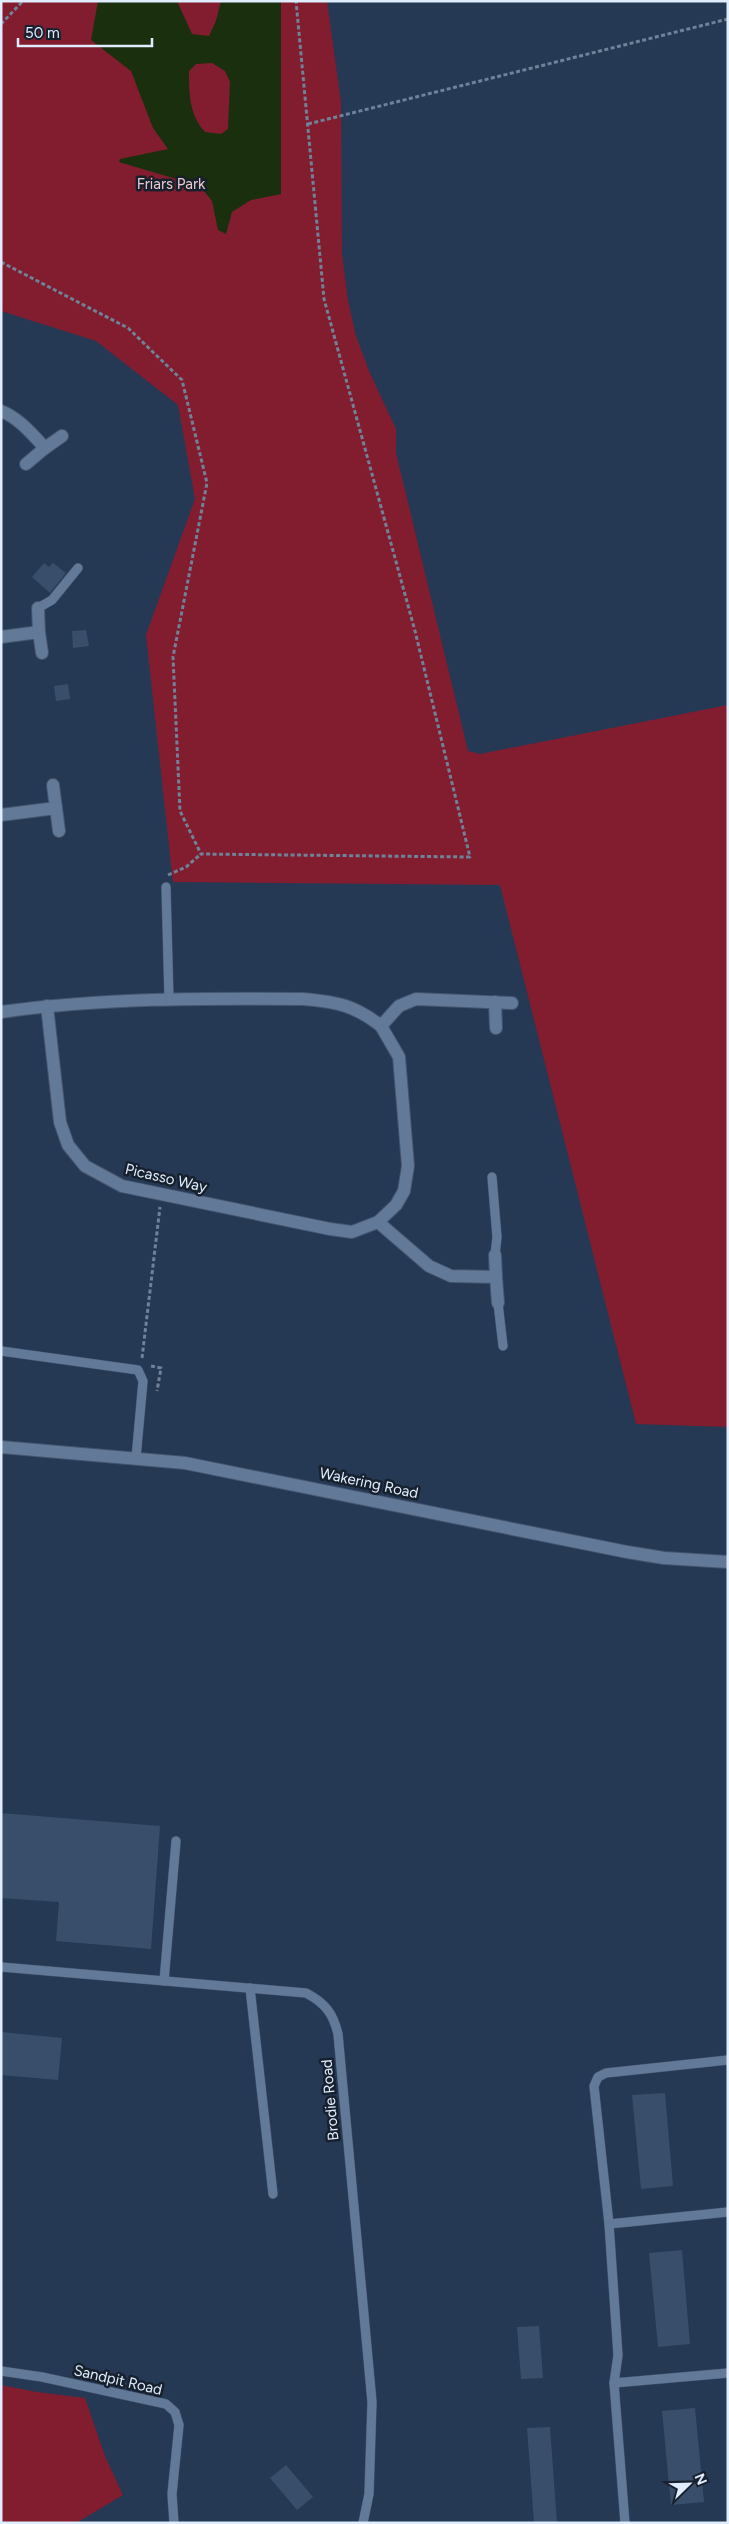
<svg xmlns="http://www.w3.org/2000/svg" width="729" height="2524" font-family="Figtree,sans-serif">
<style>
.green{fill:#811d2e}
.water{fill:#192f0e;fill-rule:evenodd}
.building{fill:#394e6b}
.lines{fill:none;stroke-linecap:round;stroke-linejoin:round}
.service-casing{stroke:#44556d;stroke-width:10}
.minor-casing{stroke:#44556d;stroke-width:14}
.tertiary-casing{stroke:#44556d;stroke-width:14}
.path{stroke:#708299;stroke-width:3;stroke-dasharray:4 2.5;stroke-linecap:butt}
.service{stroke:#637998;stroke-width:9}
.minor{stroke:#637998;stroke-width:12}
.tertiary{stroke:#637998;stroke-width:12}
.labels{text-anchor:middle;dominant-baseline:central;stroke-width:5;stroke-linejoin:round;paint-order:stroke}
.park-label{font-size:15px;fill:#ebcacb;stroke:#17202d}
.street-label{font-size:15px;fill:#e0edfe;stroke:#17202d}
</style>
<rect width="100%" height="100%" fill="#253955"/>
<g class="green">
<polygon points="1,1 327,1 341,102 342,254 348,300 356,336 369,371 396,429 396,453 468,751 480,754 728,705 728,1427 636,1424 500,885 173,882 146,635 195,499 178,405 96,341 1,311"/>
<polygon points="1,2385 37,2392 85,2398 105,2456 123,2495 76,2523 1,2523"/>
</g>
<path class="water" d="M 98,1 L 177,1 L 192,34 L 209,36 L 216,21 L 221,1 L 281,1 L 281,194 L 251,200 L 232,212 L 226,234 L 218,230 L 212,201 L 200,186 L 119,162 L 120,159 L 168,149 L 153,128 L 131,71 L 91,40 ZM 212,63 L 225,71 L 230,82 L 228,129 L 221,134 L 205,132 C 189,114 189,94 189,71 L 196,64 Z"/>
<g class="building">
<polygon points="44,563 49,567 53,563 66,573 50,593 32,577"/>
<polygon points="86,630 89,646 73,648 72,631"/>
<polygon points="68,684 70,699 56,701 54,686"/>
<polygon points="1,1813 160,1826 151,1949 56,1941 59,1902 1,1898"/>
<polygon points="1,2032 62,2038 58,2080 1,2075"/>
<polygon points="665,2093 673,2186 641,2189 632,2095"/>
<polygon points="682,2250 690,2344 658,2347 649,2253"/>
<polygon points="539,2326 543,2378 521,2379 517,2327"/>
<polygon points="695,2408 704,2502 671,2505 662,2411"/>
<polygon points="550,2427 557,2523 534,2523 527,2428"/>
<polygon points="286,2465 313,2497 297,2510 270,2478"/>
</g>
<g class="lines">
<g class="service-casing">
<g id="service">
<polyline points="38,608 52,600 78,568"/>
<polyline points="166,887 169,999"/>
<polyline points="492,1177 497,1237 495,1255"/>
<polyline points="498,1303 503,1346"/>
<polyline points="1,1351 138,1370 143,1381 136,1458"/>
<path d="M 1,1967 L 306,1993 C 325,2003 333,2013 338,2034 L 372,2402 L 369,2494 L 363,2523"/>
<polyline points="164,1981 176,1841"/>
<polyline points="250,1988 273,2194"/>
<polyline points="609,2224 728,2212"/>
<polyline points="1,2371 42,2377 166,2404 175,2412 179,2425 172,2494 174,2523"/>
<polyline points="614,2383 728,2373"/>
<polyline points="625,2523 614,2383 618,2355 609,2224 594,2086 598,2077 606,2073 728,2060"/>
</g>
</g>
<g class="minor-casing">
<g id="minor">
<path d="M 1,411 C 19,418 32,434 45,448 L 62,436"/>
<polyline points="26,464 45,448"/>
<polyline points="38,608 39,632"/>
<polyline points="1,637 39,632 42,653"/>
<polyline points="53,785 56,808"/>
<polyline points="1,815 56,808 59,831"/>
<polyline points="495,1002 496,1028"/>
<polyline points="47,1006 60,1122 68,1145 85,1166 122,1186 330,1229 352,1232 378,1222"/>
<path d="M 1,1012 C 102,998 203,998 304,999 C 337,1002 354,1005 381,1026 L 399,1006 L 416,999 L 512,1003"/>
<polyline points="381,1026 399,1057 408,1166 404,1191 396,1205 378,1222 429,1266 451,1276 496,1277 498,1303"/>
<polyline points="495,1255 496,1277"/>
</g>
</g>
<g class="tertiary-casing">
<polyline id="tertiary" points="1,1447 185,1463 627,1552 664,1558 728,1562"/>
</g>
<g class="path">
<polyline points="1,24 23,1"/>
<polyline points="308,124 728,19"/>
<polyline points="1,262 128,328 182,380 207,483 173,657 180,811 201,854 470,857 415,631 324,299 296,1"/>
<polyline points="168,875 186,867 201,854"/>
<polyline points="142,1358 160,1207"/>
<polyline points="151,1366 161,1368 157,1391"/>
</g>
<use href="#service" class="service"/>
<use href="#minor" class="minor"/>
<use href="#tertiary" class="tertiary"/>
</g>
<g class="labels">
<g class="park-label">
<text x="171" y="184">Friars Park</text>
</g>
<g class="street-label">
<text transform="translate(166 1178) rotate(13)">Picasso Way</text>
<text transform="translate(369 1483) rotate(12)">Wakering Road</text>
<text transform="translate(330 2100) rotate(-95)">Brodie Road</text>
<text transform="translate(118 2380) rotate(13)">Sandpit Road</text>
</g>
</g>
<rect width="729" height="2524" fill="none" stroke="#e0edfe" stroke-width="5"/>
<g transform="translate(689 2484) rotate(67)" stroke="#17202d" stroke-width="4" paint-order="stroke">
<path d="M0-4L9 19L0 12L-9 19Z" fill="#e0edfe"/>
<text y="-8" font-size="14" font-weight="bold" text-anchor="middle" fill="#e0edfe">N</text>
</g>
<path d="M18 38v8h134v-8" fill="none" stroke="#e0edfe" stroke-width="2.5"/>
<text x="25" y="38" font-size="15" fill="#e0edfe" stroke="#17202d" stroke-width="4" paint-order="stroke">50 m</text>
</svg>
